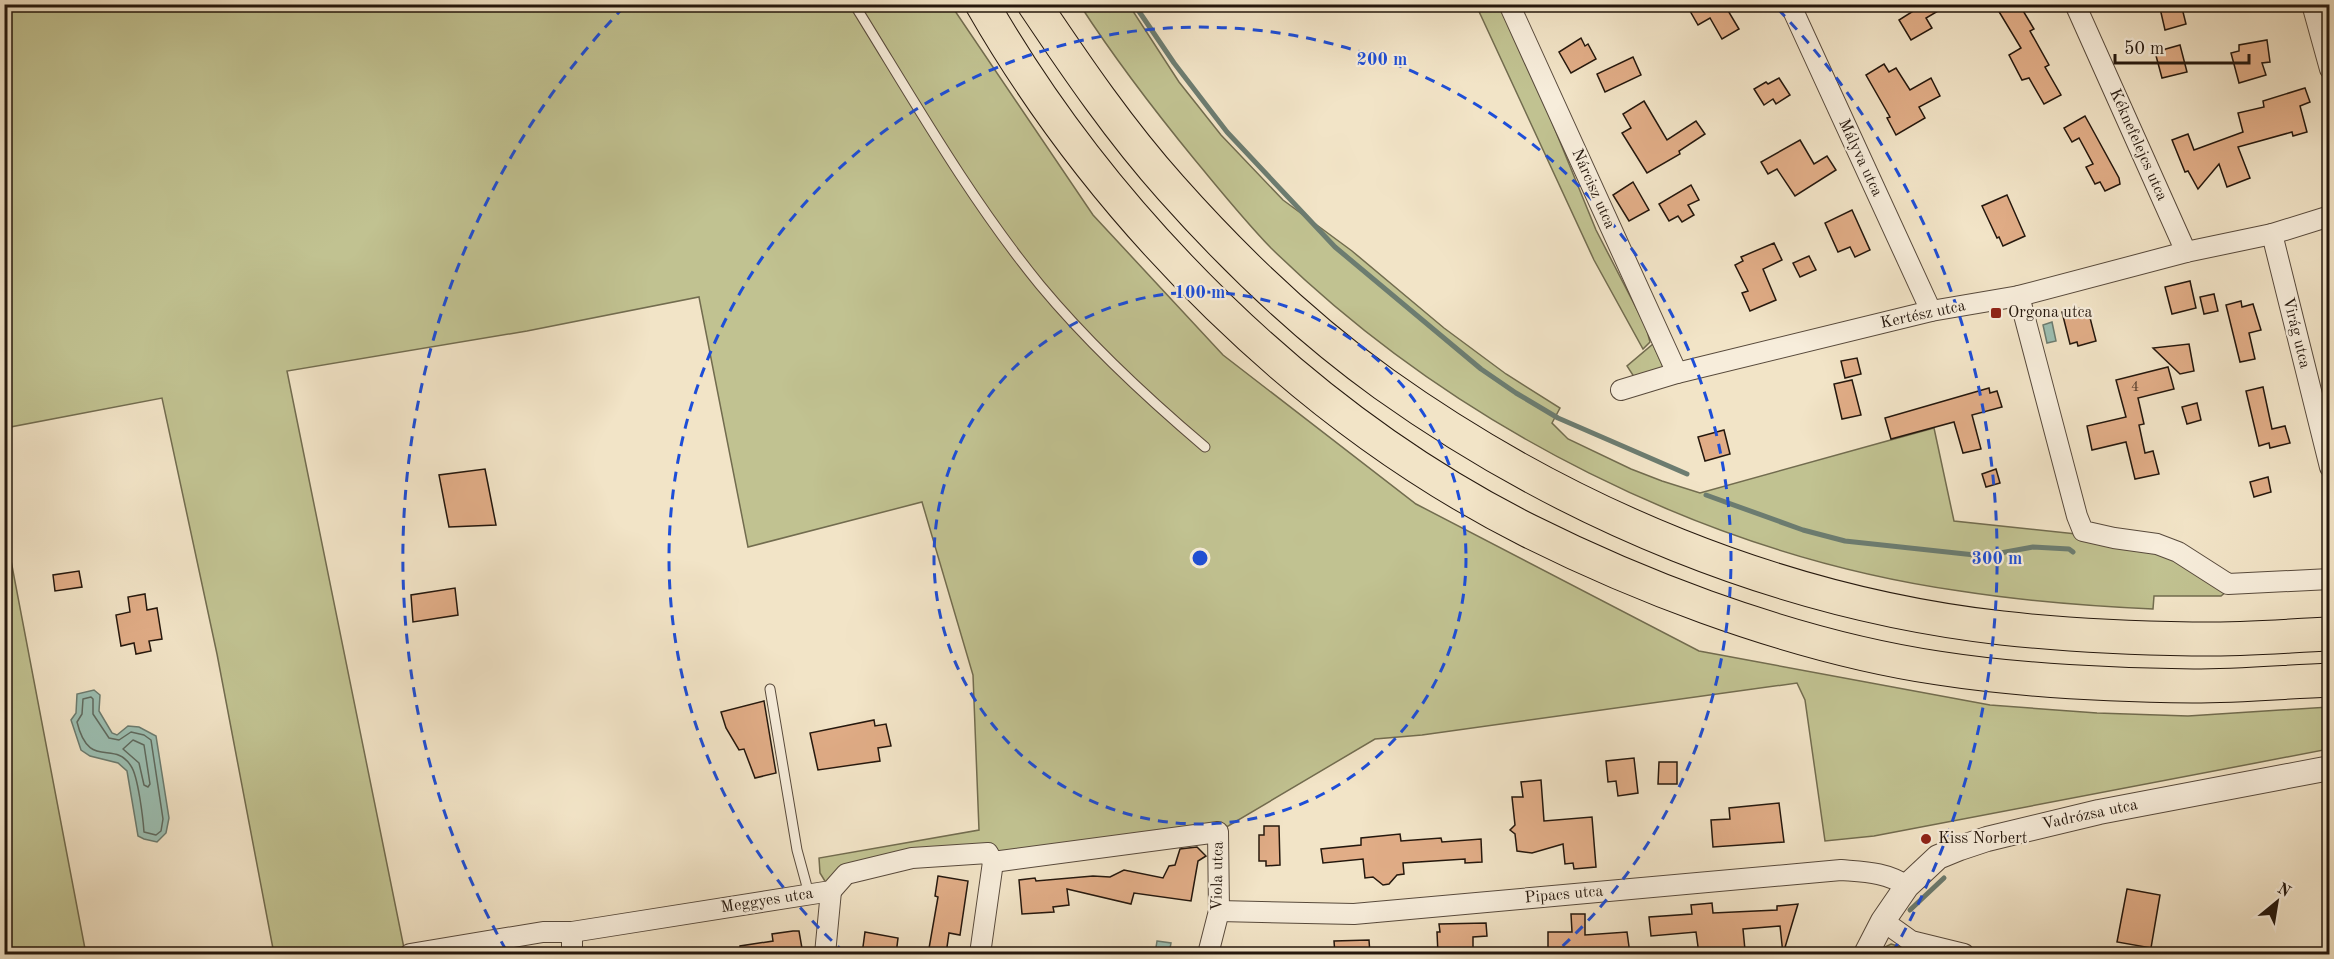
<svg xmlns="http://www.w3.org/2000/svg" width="2334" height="959" font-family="'Old Standard TT',serif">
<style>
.green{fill:#c1c291;stroke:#726c4f;stroke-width:1.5}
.water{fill:#9cbfb2;stroke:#6c7c70;stroke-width:1.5}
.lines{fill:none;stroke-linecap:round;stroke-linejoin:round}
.shore{stroke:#606b60;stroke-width:1.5}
.stream{stroke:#6c7c70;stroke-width:5}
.building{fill:#e1ad87;stroke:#24170d;stroke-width:1.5}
.service-casing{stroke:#584a3c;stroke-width:11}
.minor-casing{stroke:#584a3c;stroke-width:22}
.tertiary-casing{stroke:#584a3c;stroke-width:26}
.trunk-casing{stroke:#24170d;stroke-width:35}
.service{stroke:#f7eddb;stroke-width:9}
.minor{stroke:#f7eddb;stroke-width:20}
.tertiary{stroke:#f7eddb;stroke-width:24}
.trunk{stroke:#f2e4c7;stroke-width:33}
.ring{fill:none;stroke:#1d4ed8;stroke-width:3;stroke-dasharray:10 8}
.poi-dot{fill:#8f2418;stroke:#f7eddb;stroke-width:2}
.labels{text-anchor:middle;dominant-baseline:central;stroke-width:4.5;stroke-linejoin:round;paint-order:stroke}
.number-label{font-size:14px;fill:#533c2c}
.street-label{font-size:16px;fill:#24170d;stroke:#f7eddb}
.poi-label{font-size:16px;fill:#24170d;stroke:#f7eddb;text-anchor:start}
.centre{fill:#1d4ed8;stroke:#f7eddb;stroke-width:3}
.ring-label{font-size:18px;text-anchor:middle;font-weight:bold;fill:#1d4ed8;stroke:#f7eddb;stroke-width:4.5;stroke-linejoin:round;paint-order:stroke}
</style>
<rect width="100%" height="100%" fill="#f2e4c7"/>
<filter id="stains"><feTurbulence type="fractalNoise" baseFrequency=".00333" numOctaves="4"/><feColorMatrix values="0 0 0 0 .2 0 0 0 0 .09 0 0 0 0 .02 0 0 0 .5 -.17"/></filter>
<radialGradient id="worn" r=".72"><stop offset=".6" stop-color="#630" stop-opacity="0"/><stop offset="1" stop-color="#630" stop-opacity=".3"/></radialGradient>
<g class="green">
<polygon points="4,5 951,5 1093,215 1223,355 1416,504 1699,651 1990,705 2097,713 2188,716 2329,707 2329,749 1874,836 1825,841 1805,700 1797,683 1422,735 1375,739 1218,832 988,853 846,874 831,891 820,873 819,858 979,830 973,675 922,502 748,547 699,297 527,331 287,371 404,948 391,954 274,954 217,654 162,398 5,428"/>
<path d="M 1080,5 L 1129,5 L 1179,82 L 1221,135 L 1283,200 L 1352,251 L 1444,328 L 1506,374 L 1560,408 L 1552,423 L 1568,439 L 1631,469 L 1662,481 L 1700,493 L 1934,428 L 1954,521 L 2114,538 L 2178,556 L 2227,591 L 2221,596 L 2154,596 L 2153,609 C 2089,606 2024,601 1960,591 C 1707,555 1454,427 1271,248 C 1244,220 1220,190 1195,160 C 1154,110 1115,59 1080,5 Z"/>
<polygon points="1476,5 1501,5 1547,110 1596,230 1646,327 1650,342 1643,349 1594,260"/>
<polygon points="1653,344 1664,369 1638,383 1627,366"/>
<polygon points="4,529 5,529 86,954 5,954"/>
<polygon points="1891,944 1905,948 1902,954 1875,954 1877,951"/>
</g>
<g class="water">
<polygon points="2052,322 2056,341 2047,343 2043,325"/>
<polygon points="94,690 100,695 99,711 112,733 117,735 128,726 139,727 156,736 169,818 166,833 157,842 144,839 138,836 127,771 118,763 90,756 81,750 71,720 76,713 77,694"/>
<polygon points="1157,941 1171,943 1169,954 1155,954"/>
</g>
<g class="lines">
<g class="shore">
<path d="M 91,697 L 93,699 L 93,714 L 109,738 L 119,740 L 131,732 L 144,735 L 151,740 L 163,819 L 161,831 L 156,835 L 144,832 C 143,818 138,776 131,766 C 114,739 89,771 77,722 L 82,714 L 83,699 Z"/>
<polygon points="133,740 144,745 150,784 148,787 144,785 139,763 123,749"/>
</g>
<g class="stream">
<polyline points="1134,4 1174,63 1227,132 1335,247 1481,369 1516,393 1558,418 1687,474"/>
<polyline points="1706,495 1803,530 1845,541 1984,556 2033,547 2069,549 2073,552"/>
<polyline points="1910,910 1944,878"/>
</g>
</g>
<g class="building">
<polygon points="1686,4 1735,4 1727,9 1739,29 1722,39 1710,18 1698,25"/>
<polygon points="1912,4 1950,4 1926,18 1932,28 1911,40 1899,20 1915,10"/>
<polygon points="2008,4 2019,4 2034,29 2030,31 2049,65 2045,67 2061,95 2044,104 2029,78 2022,80 2009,55 2021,48 1998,10"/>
<polygon points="2159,4 2181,4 2186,24 2165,30"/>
<polygon points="1581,38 1585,46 1588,44 1596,59 1571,73 1559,52"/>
<polygon points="2267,40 2270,62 2262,63 2266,75 2239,83 2231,53 2239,51 2239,45"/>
<polygon points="2180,45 2187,72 2162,78 2155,52"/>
<polygon points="1633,57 1641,75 1605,92 1597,74"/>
<polygon points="1884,64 1889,72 1896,68 1910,90 1931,78 1940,96 1919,107 1925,118 1896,135 1887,118 1890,117 1866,75"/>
<polygon points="1779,78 1790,95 1776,104 1773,99 1764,105 1754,89 1766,82 1768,84"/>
<polygon points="2305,88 2310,102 2300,106 2307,132 2293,136 2292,132 2238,147 2250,178 2227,187 2219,164 2198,189 2188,171 2185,172 2172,140 2188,134 2194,150 2243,132 2238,113 2264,107 2263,101"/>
<polygon points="1644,101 1667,140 1696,121 1705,134 1679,151 1680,154 1647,173 1622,133 1631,128 1623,114"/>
<polygon points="2085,116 2119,178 2120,184 2105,191 2100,182 2095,184 2086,167 2093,164 2079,138 2072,142 2064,128"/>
<polygon points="1800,140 1814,164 1827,156 1836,170 1795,196 1777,169 1768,174 1761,162"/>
<polygon points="1633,182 1649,210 1629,221 1613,195"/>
<polygon points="1691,185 1699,200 1688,205 1694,215 1682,222 1678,216 1669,221 1659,204"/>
<polygon points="2007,195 2025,236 2003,246 1999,237 1997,238 1982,206"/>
<polygon points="1852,210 1870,250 1855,257 1850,247 1838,252 1825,223"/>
<polygon points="1774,243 1782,260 1763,269 1776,300 1750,311 1742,293 1748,291 1735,265 1743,261 1741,257"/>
<polygon points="1809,256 1816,270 1800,277 1793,263"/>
<polygon points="2190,281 2196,308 2172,314 2165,287"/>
<polygon points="2214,294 2218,311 2204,314 2200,297"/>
<polygon points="2241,301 2242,307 2253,304 2261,330 2249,333 2255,359 2240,362 2226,305"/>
<polygon points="2080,308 2081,311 2088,310 2096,341 2078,346 2077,342 2070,344 2062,312"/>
<polygon points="2189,344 2194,371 2180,374 2153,348"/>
<polygon points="1857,358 1861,374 1845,378 1841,361"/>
<polygon points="2168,367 2174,389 2138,398 2144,424 2139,425 2145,453 2153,451 2159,474 2135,479 2126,442 2092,450 2087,426 2126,417 2116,380"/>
<polygon points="1852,380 1861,415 1842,419 1834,384"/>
<polygon points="2263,387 2272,429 2285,426 2290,443 2270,448 2269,443 2259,446 2246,391"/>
<polygon points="1989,388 1990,393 1997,391 2002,407 1972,415 1981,449 1963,453 1954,422 1891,439 1885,418"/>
<polygon points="2197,403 2201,420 2187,424 2182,407"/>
<polygon points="1724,430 1730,454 1705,461 1698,437"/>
<polygon points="485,469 496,525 449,527 439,475"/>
<polygon points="1996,469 2000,483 1986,487 1982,474"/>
<polygon points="2268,477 2271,492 2254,497 2250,482"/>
<polygon points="79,571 82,587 55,591 53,575"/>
<polygon points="455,588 458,615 413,622 411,595"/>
<polygon points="145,594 147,610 157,608 162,639 149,641 151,651 136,654 134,643 121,646 116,615 130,612 128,597"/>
<polygon points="764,701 776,773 755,778 744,749 739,750 726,728 721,712"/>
<polygon points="874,720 875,726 886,724 891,746 878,748 880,761 818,770 810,733"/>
<polygon points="1634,758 1638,793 1618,796 1616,781 1608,782 1606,761"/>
<polygon points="1659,762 1677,762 1677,784 1658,784"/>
<polygon points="1541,780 1544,821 1592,817 1596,867 1574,869 1573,863 1565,864 1563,844 1532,853 1517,851 1515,834 1510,830 1515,825 1512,797 1523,797 1521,782"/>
<polygon points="1779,803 1784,842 1713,847 1711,820 1730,819 1729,808"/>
<polygon points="1264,826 1279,826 1280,865 1266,866 1266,861 1259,861 1259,835 1264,835"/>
<polygon points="1400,834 1401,841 1441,838 1442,842 1481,839 1482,862 1465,863 1465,859 1403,863 1404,874 1397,875 1389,884 1383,885 1373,877 1365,878 1363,859 1323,863 1321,849 1361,845 1361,838"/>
<polygon points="1197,847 1206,856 1198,861 1191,901 1134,893 1131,904 1067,889 1069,905 1053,907 1054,912 1022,914 1019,880 1035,878 1036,881 1093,876 1110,877 1124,870 1163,878 1169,866 1175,865 1180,849"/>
<polygon points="938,876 968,881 960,935 949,933 946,954 928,954 938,897 935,896"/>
<polygon points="2127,889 2160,895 2151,948 2117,942"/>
<polygon points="1712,903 1713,913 1777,910 1777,906 1798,904 1783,954 1780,926 1743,929 1745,950 1707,953 1699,954 1696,932 1651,936 1649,917 1692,914 1691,905"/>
<polygon points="1571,914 1585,914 1585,935 1627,932 1630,954 1603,954 1602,948 1576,948 1576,954 1548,954 1548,932 1572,932"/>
<polygon points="1486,923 1487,936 1473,937 1473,954 1438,954 1437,932 1440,932 1439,924"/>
<polygon points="793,931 799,931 803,954 740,954 740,946 773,941 772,934"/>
<polygon points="865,932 898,938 896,954 862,954"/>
<polygon points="1369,940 1370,954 1335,954 1334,941"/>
</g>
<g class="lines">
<g class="service-casing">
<g id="service">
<path d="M 854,4 C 913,99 969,198 1040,285 C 1089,344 1146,397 1205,447"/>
<polyline points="770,689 797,850 809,894"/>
</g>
</g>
<g class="minor-casing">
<g id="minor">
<polyline points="1509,4 1677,373"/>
<polyline points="1790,4 1931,311"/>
<polyline points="2075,4 2186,252"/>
<polyline points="2312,4 2330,69"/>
<polyline points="2272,234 2330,467"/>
<polyline points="2019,296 2077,516 2083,531 2114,538 2157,544 2178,552 2228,584 2330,579"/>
<polyline points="1621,390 1677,373 1931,311 2019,296 2186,252 2272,234 2330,216"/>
<path d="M 1219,911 L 1354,914 L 1841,870 C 1865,872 1886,872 1907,886"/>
<polyline points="1883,921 1911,941 1964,954"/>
<polyline points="410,954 543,932 572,932 831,891 846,874 912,858 988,853 993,862 1218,832 1219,911 1208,954"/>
<polyline points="572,954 572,932"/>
<polyline points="825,954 831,891"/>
<polyline points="980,954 993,862"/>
</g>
</g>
<g class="tertiary-casing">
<polyline id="tertiary" points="1866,954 1883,921 1907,886 1938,857 1960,848 1987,839 2099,812 2330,768"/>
</g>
<g class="trunk-casing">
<g id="trunk">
<path d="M 982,4 C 1106,220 1306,419 1529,531 C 1587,560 1645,585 1706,607 C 1781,634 1858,656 1938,668 C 2022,681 2108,685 2193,686 C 2239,686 2284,682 2330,680"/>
<path d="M 1034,4 C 1077,68 1120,131 1171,188 C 1235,260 1306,328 1384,384 C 1565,513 1780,603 2002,628 C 2065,635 2129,638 2192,639 C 2238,640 2284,636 2330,634"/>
</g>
</g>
<use href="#service" class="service"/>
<use href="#minor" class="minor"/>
<use href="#tertiary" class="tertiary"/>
<use href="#trunk" class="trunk"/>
</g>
<g class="ring">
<circle cx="1200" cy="558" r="266"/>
<path d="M845 953A531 531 0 1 1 1555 953"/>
<path d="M506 950A797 797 0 0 1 622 9M1778 9A797 797 0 0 1 1894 950"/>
</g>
<g class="poi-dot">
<rect x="1990" y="307" width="12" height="12" rx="3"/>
<circle cx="1926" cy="839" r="6"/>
</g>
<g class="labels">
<g class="number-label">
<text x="2135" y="387">4</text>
</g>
<g class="street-label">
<text transform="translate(2138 145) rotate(66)">Kéknefelejcs utca</text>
<text transform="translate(1860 158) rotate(65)">Mályva utca</text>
<text transform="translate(1593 189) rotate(66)">Nárcisz utca</text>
<text transform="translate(1923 315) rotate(-12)">Kertész utca</text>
<text transform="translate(2296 333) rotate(76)">Virág utca</text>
<text transform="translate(2090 815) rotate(-12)">Vadrózsa utca</text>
<text transform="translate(1218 876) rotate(-89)">Viola utca</text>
<text transform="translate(1564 895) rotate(-5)">Pipacs utca</text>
<text transform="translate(767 901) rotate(-9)">Meggyes utca</text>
</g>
<g class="poi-label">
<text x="2008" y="313">Orgona utca</text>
<text x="1938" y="839">Kiss Norbert</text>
</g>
</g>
<circle cx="1200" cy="558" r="9" class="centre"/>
<g class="ring-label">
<text x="1382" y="65">200 m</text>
<text x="1200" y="298">100 m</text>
<text x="1997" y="564">300 m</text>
</g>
<rect width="2334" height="959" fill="none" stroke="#f2e4c7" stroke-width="24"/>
<rect x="6" y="6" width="2322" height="947" fill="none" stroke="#24170d" stroke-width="3"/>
<rect x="12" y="12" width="2310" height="935" fill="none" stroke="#24170d" stroke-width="1.5"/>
<g transform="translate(2277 902) rotate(30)" stroke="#f7eddb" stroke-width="4.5" paint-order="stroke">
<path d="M0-4.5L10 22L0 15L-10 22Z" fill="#24170d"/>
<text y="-9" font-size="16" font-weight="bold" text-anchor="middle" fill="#24170d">N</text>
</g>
<path d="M2115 54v9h134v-9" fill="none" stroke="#24170d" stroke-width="3"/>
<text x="2124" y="54" font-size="18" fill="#24170d" stroke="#f7eddb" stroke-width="4.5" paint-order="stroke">50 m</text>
<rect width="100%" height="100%" filter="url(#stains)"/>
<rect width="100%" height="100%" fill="url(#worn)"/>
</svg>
